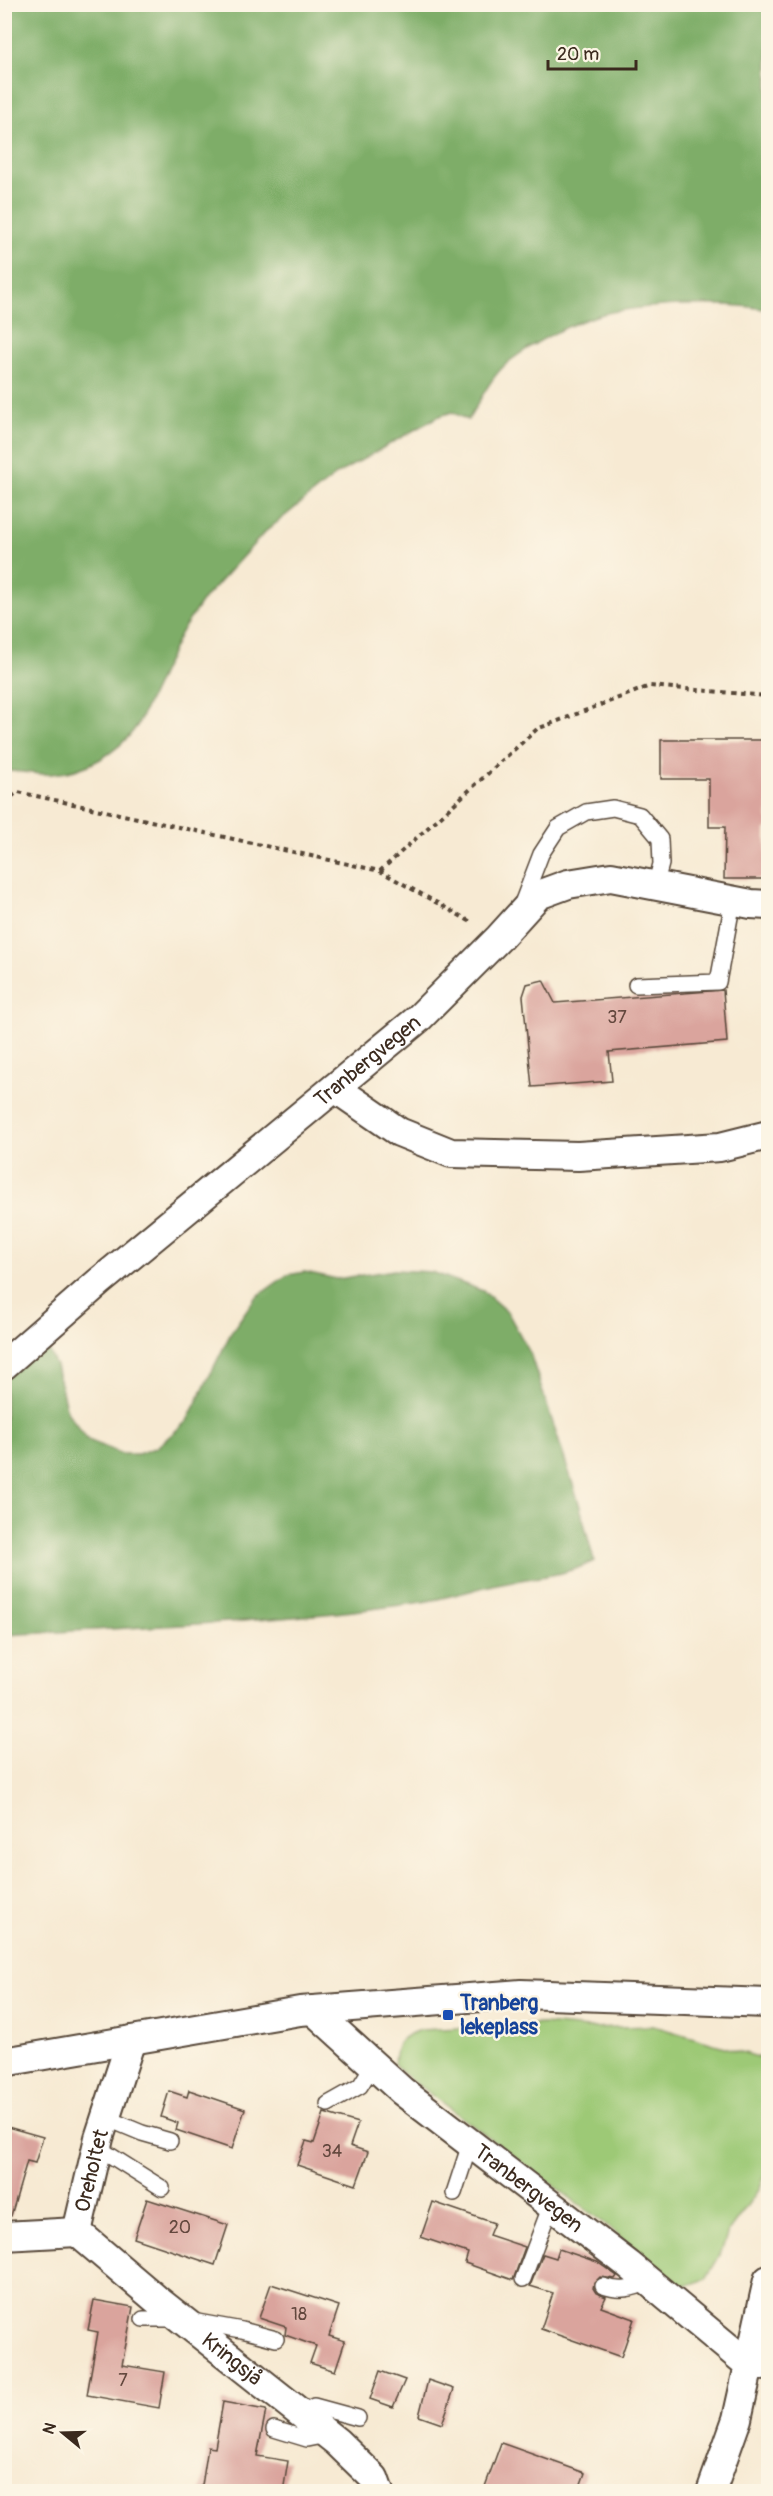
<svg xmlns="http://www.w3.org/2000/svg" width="773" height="2496" font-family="Pangolin,sans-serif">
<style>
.green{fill:#9dc976;stroke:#6c7a4a;stroke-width:1.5}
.forest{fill:#7ead67;stroke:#5c6c42;stroke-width:1.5}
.building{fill:#daa49d}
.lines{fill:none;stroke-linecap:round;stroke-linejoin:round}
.lane-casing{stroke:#574739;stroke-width:18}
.street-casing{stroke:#574739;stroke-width:32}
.path{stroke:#574739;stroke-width:4;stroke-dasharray:4.5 4.5;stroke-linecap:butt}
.lane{stroke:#fff;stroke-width:15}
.street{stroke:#fff;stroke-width:28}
.transit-dot{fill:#1a4fb4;stroke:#fcf5e5;stroke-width:2}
.labels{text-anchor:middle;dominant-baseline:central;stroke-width:5;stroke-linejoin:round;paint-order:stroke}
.number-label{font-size:18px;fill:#63483e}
.street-label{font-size:21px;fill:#3b2a1e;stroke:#fcf5e5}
.transit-label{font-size:21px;font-weight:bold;fill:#164399;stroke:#fcf5e5;text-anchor:start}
</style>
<rect width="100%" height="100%" fill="#fcf5e5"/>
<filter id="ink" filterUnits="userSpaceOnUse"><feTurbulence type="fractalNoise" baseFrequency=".0167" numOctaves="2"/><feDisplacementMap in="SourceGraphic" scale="12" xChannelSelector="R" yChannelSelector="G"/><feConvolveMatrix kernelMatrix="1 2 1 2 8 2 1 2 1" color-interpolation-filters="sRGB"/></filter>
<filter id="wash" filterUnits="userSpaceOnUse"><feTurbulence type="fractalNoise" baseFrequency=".008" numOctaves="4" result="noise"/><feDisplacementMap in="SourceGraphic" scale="24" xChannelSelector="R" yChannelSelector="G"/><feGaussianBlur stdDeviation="1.35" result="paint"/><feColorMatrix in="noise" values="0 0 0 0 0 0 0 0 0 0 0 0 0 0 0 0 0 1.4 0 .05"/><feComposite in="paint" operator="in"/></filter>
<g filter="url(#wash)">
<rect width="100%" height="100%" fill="#f7ead3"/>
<path class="green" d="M 544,2024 L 588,2028 L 654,2026 L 768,2060 L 768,2169 L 759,2189 L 728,2232 L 720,2255 L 706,2279 L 680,2288 L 657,2271 L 608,2226 L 406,2076 L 394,2064 C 395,2042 400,2037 420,2030 Z"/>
<g class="forest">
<path d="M 5,4 L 768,5 L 768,310 C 728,301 636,304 596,316 C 567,325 535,342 511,360 C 491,375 481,400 468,420 L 452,412 L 437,417 L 337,474 L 265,532 L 202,601 L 181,632 L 137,726 C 117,754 85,772 51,774 C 35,775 20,770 5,771 Z"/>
<path d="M 394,1270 L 432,1272 L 483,1291 L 508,1313 L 530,1353 L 579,1503 L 594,1561 C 563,1577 530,1577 497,1584 C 472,1590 447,1598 422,1602 C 284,1623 143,1626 5,1635 L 5,1352 L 43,1339 L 56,1366 L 67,1412 L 88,1440 L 122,1454 L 138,1454 L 157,1447 L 187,1421 L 232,1331 L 255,1298 L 287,1275 L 305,1272 L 337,1279 Z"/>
</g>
<g id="blocks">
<g class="building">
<polygon points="661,740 767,740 768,829 766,829 766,879 724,879 725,827 709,827 709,779 661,779"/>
<polygon points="543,980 555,1003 723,990 727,1042 609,1052 612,1081 532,1087 523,996 527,984"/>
<polygon points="189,2090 245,2109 232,2149 176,2130 178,2123 161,2117 169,2091 187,2097"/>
<polygon points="324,2113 358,2123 350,2146 368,2152 356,2185 297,2165 306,2141 314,2143"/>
<polygon points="4,2126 43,2137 35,2163 27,2161 11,2216 4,2215"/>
<polygon points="147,2199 228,2225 215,2265 134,2238"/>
<polygon points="433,2202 494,2223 489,2235 525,2247 513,2280 465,2263 468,2253 421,2237"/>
<polygon points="559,2249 597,2262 617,2276 615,2279 600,2277 594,2283 593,2288 596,2293 606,2297 601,2307 634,2319 621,2357 541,2329 553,2293 530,2286 543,2254 556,2258"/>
<polygon points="271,2284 339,2306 329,2336 345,2341 335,2371 310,2363 316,2346 285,2335 286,2327 259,2318"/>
<polygon points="94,2300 133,2307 122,2365 165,2372 159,2408 87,2395 98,2332 88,2330"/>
<polygon points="380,2371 405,2380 393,2407 370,2399"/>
<polygon points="428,2380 454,2389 442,2424 419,2416"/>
<polygon points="223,2402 266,2410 257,2456 288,2461 283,2492 201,2492 208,2447 215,2448"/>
<polygon points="501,2443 585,2473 578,2492 483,2492"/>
</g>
</g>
</g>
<g filter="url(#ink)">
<use href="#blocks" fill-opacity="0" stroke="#574739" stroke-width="1.5"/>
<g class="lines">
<g class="lane-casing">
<g id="lane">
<polyline points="523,901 541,854 558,828 586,812 613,808 640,815 660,839 661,864 655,886"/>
<polyline points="636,985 718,982 733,901"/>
<polyline points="328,2104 360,2086 373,2065"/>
<polyline points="106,2118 142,2133 170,2141"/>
<polyline points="97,2147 162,2188"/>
<polyline points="454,2193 470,2144"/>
<polyline points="523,2279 551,2205"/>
<path d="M 603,2286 C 620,2292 632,2289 649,2282"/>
<polyline points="143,2319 181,2319 242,2330 276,2339"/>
<polyline points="301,2414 314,2406 358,2418"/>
<polyline points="274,2429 307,2439 327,2435"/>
</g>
</g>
<g class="street-casing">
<g id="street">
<polyline points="335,1088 399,1132 451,1153 578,1156 720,1147 768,1135"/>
<path id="s1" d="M 4,1365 L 99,1282 L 418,1019 L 499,938 L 538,895 L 568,884 L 611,877 L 751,904 L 768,905"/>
<path id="s2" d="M 313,2010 L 402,2091 L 629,2265 L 749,2365 L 768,2366"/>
<polyline points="4,2062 300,2011 521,1994 768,2003"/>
<path id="s3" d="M 77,2232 L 156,2299 L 337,2442 L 374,2478 L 379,2492"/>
<path id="s4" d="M 77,2232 L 99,2138 L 131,2040"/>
<polyline points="4,2236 77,2232"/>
<polyline points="711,2492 737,2419 768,2280"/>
</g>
</g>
<g class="path">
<polyline points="4,802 18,792 380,871 473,923"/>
<polyline points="380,871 537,729 650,686 768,696"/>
</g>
<use href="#lane" class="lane"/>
<use href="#street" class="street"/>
</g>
</g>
<rect class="transit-dot" x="442" y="2009" width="12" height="12" rx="3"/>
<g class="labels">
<g class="number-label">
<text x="617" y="1017">37</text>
<text x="332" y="2151">34</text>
<text x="180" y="2227">20</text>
<text x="299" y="2314">18</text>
<text x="123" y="2380">7</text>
</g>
<g class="street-label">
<text stroke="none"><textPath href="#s1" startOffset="474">Tranbergvegen</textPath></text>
<text stroke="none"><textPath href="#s4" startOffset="63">Oreholtet</textPath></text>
<text stroke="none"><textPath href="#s2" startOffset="280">Tranbergvegen</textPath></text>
<text stroke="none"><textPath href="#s3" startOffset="201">Kringsjå</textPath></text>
</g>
<g class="transit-label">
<text x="460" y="2003">Tranberg<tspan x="460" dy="24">lekeplass</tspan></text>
</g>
</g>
<rect width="773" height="2496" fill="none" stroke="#fcf5e5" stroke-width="24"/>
<g transform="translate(63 2433) rotate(289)" stroke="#fcf5e5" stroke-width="4.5" paint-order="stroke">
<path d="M0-4.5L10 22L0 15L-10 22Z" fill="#3b2a1e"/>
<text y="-9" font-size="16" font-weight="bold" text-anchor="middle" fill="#3b2a1e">N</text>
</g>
<path d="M548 60v9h88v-9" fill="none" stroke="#3b2a1e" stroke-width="3"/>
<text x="557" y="60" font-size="18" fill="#3b2a1e" stroke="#fcf5e5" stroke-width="4.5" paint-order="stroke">20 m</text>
</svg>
